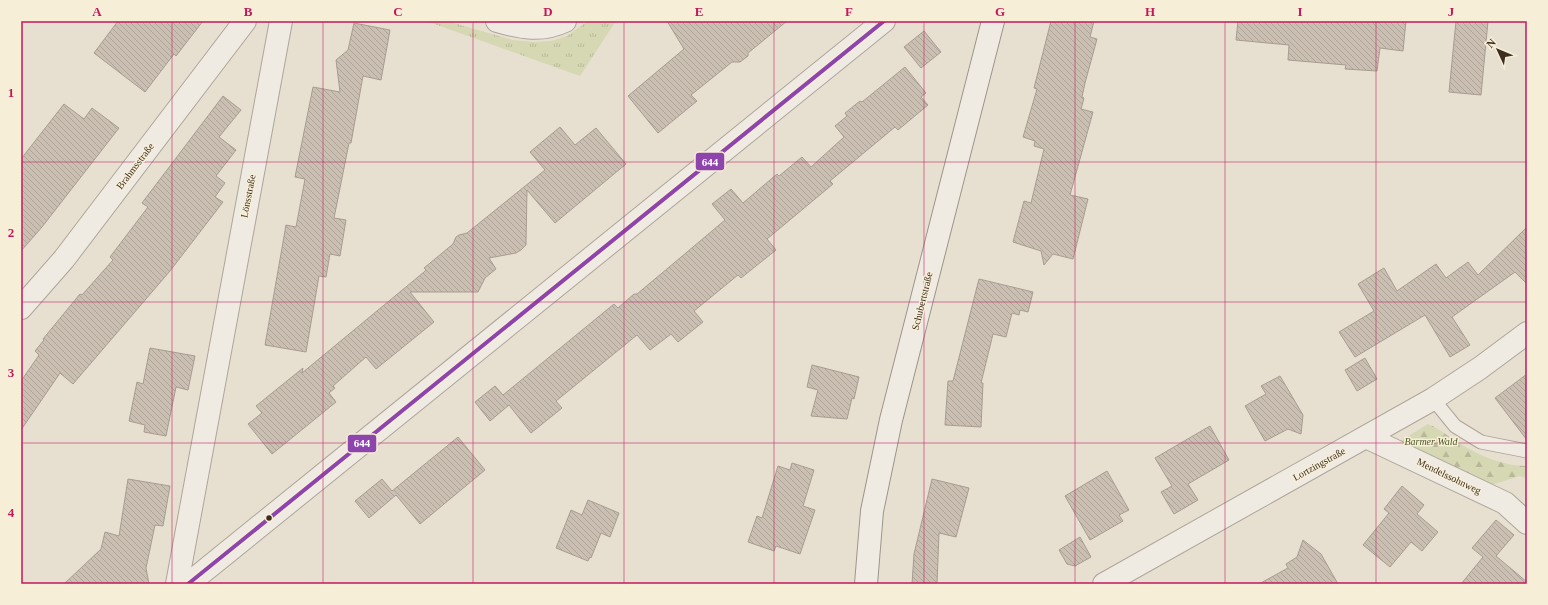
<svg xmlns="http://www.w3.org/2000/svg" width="1548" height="605" font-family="Georgia,serif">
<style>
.grass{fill:url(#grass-tufts)}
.forest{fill:url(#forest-firs)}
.building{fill:url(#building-back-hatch);stroke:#a89c90}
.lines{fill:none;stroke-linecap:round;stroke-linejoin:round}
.lane-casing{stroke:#ada599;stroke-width:15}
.street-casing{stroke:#ada599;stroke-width:24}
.secondary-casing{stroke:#9c958a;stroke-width:24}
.lane{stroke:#efebe3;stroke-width:13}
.street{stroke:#efebe3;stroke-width:22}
.secondary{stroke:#efebe3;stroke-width:22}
.bus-1-casing{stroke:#f7eed8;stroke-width:7}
.bus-1{stroke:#8e44ad;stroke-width:4}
.grid{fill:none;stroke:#c2185b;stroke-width:1;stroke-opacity:0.55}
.bus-dot{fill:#3d2e20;stroke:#f7eed8;stroke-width:1.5}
.labels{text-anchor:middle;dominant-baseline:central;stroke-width:3;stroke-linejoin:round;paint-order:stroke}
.street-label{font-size:10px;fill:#3d2e20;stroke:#f7eed8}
.park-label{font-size:10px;font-style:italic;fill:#4d5a26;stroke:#f7eed8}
.line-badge{stroke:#f7eed8;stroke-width:1.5}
.badge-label{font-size:11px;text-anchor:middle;font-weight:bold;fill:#fff}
.neatline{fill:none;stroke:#c2185b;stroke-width:1.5}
.grid-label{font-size:13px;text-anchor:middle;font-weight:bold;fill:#c2185b}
</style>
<defs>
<pattern id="grass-tufts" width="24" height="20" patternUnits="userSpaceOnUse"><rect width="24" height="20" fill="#d6d7b3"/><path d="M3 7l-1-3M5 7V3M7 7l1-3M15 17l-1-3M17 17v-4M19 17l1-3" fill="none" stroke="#b9b99a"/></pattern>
<pattern id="forest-firs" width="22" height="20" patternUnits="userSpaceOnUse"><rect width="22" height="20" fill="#d6d7b3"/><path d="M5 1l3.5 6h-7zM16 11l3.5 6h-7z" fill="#b9b99a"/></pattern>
<pattern id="building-back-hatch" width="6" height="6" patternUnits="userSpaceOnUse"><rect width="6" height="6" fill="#cbbfb2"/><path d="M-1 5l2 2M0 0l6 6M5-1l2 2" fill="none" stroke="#afa499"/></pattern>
</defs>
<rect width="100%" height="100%" fill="#e7e0d1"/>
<polygon class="grass" points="426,21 447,21 513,40 535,42 551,41 567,36 588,21 616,21 580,76"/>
<path class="forest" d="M 1428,424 C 1438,428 1445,434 1454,440 C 1476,454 1501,466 1527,466 L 1527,479 L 1520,476 L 1491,485 L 1397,443 Z"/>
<g class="building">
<polygon points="118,21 203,21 176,56 174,54 145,92 94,53"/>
<polygon points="667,21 787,21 748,53 748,56 740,62 732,62 691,95 697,101 658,133 628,96 684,49"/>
<polygon points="1051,21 1094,21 1090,37 1097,39 1085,83 1082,97 1084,98 1081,109 1093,112 1070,195 1088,199 1073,259 1053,254 1044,265 1041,251 1013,242 1024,201 1031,203 1044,149 1034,146 1035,141 1023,137 1037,89 1034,88"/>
<polygon points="1238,21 1406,21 1403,51 1380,48 1377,71 1345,69 1346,65 1288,60 1289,45 1236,40"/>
<polygon points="1456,21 1488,21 1481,95 1449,92"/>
<polygon points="354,23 390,30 381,80 363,76 351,143 349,143 334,218 346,220 340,256 330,254 326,277 319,276 306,352 265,345 286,225 296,227 305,179 295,177 313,87 340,92 336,60 348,50"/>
<polygon points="924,31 941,52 921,68 904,47"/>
<polygon points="905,67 926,93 921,97 928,105 898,130 895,127 830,181 833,184 767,239 776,250 741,278 738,275 694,311 703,322 678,342 671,334 650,350 637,335 556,401 562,408 531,433 509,405 490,421 475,402 495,386 503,395 614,304 618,308 634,294 637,294 674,263 725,220 712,204 731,189 743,203 777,174 779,176 802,157 811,167 844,137 835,126 847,116 845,113 860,101 862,102"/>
<polygon points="223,96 241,110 219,137 236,150 216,176 225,183 215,197 223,202 170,271 73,384 60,373 21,430 21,381 39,355 35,351 44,340 43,339 80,294 82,295 113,260 110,257 148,207 142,203"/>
<polygon points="64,104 84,119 92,108 119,128 42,227 21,251 21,159"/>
<polygon points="560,127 575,145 596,128 626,164 555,223 527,190 526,245 521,250 516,253 489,258 496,269 485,278 478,292 410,292 434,322 376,369 366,357 333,386 335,388 329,393 336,402 272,454 248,424 262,413 256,406 303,368 302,373 424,272 426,270 424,268 453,244 456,237 459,235 467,233 545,170 530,152"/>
<polygon points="1527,227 1527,284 1515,272 1452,317 1470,345 1450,357 1425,315 1355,357 1339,332 1374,311 1358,284 1384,268 1397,291 1436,264 1446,278 1468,262 1478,275"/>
<polygon points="979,279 1033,292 1028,312 1020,310 1019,315 1012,313 1006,337 993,334 981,383 983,383 981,427 945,425 948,381 953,381"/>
<polygon points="150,348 195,356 188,390 176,387 166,436 144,432 145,425 129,421 137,382 143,384"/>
<polygon points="1365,358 1377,379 1357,391 1345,370"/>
<polygon points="812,365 859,377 854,399 852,398 847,419 811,416 818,390 807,387"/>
<polygon points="1527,374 1527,440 1495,398"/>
<polygon points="1280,376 1303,415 1301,434 1288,429 1265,441 1245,406 1266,394 1261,386"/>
<polygon points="1210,426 1229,460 1188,484 1198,500 1174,514 1161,492 1172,486 1155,458"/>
<polygon points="458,437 485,470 420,524 396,495 369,518 355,501 382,479 392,491"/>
<polygon points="792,463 814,470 803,506 815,510 800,554 776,546 774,551 748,542 757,516 762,518 778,466 790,470"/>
<polygon points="1107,471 1129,510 1119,515 1123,521 1090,540 1065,496"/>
<polygon points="128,479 170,486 163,526 155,525 146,568 149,584 64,584 101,549 105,532 119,536"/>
<polygon points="932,479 969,488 956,537 939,533 937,584 912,584 914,554"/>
<polygon points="1402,486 1424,505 1417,514 1438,532 1422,551 1411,542 1390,567 1363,545 1389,513 1384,509"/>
<polygon points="588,500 619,513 610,537 601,533 591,558 590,557 588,561 556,548 571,510 582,515"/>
<polygon points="1496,520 1514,535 1496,556 1527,582 1527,584 1461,584 1483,557 1472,548"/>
<polygon points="1080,537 1091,557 1075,566 1067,564 1059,550"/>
<polygon points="1303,540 1321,554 1338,584 1259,584 1288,568 1286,564 1297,557"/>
</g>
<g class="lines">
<g class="lane-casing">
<polyline id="lane" points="1433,399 1455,426 1481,442 1527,451"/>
</g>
<g class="street-casing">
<g id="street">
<path d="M 497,21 C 521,28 542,32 565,21"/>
<polyline points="21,308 64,259 245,21"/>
<polyline points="1366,437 1505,503 1527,523"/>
<polyline points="177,584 281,21"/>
<polyline points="188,584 884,21"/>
<polyline points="1104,584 1433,399 1480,368 1527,333"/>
</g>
</g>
<g class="secondary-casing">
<polyline id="secondary" points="866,584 872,511 891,420 993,21"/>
</g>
<use href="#lane" class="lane"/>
<use href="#street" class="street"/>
<use href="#secondary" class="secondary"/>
<g class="bus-1-casing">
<polyline id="bus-1" points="188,584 884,21"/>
</g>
<use href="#bus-1" class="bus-1"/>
</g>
<path class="grid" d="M 172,21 L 172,584M 323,21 L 323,584M 473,21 L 473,584M 624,21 L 624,584M 774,21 L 774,584M 924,21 L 924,584M 1075,21 L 1075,584M 1225,21 L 1225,584M 1376,21 L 1376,584M 21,162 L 1527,162M 21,302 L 1527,302M 21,443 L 1527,443"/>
<circle class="bus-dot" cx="269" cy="518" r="3.5"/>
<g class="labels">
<g class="street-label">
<text transform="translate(135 166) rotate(-53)">Brahmsstraße</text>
<text transform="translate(248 196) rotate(-79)">Lönsstraße</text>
<text transform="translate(922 301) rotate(-76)">Schubertstraße</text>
<text transform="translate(1319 464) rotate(-29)">Lortzingstraße</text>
<text transform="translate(1449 476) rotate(26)">Mendelssohnweg</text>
</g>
<g class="park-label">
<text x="1431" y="441">Barmer Wald</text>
</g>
</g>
<g class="line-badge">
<rect x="695" y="152" width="30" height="19" rx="4" fill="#8e44ad"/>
<rect x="347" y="434" width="30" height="19" rx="4" fill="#8e44ad"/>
</g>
<g class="badge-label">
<text x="710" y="166">644</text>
<text x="362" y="447">644</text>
</g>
<rect width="1548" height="605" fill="none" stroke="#f7eed8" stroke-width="44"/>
<g transform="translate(1498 50) rotate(314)" stroke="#f7eed8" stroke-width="3" paint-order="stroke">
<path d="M0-3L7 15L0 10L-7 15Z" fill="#3d2e20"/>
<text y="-6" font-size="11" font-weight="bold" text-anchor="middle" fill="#3d2e20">N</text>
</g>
<rect x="22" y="22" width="1504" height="561" class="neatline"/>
<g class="grid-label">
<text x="97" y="16">A</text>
<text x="248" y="16">B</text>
<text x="398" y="16">C</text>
<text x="548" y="16">D</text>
<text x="699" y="16">E</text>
<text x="849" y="16">F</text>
<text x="1000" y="16">G</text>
<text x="1150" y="16">H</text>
<text x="1300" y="16">I</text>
<text x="1451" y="16">J</text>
<text x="11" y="97">1</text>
<text x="11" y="237">2</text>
<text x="11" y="377">3</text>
<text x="11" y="517">4</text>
</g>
</svg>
